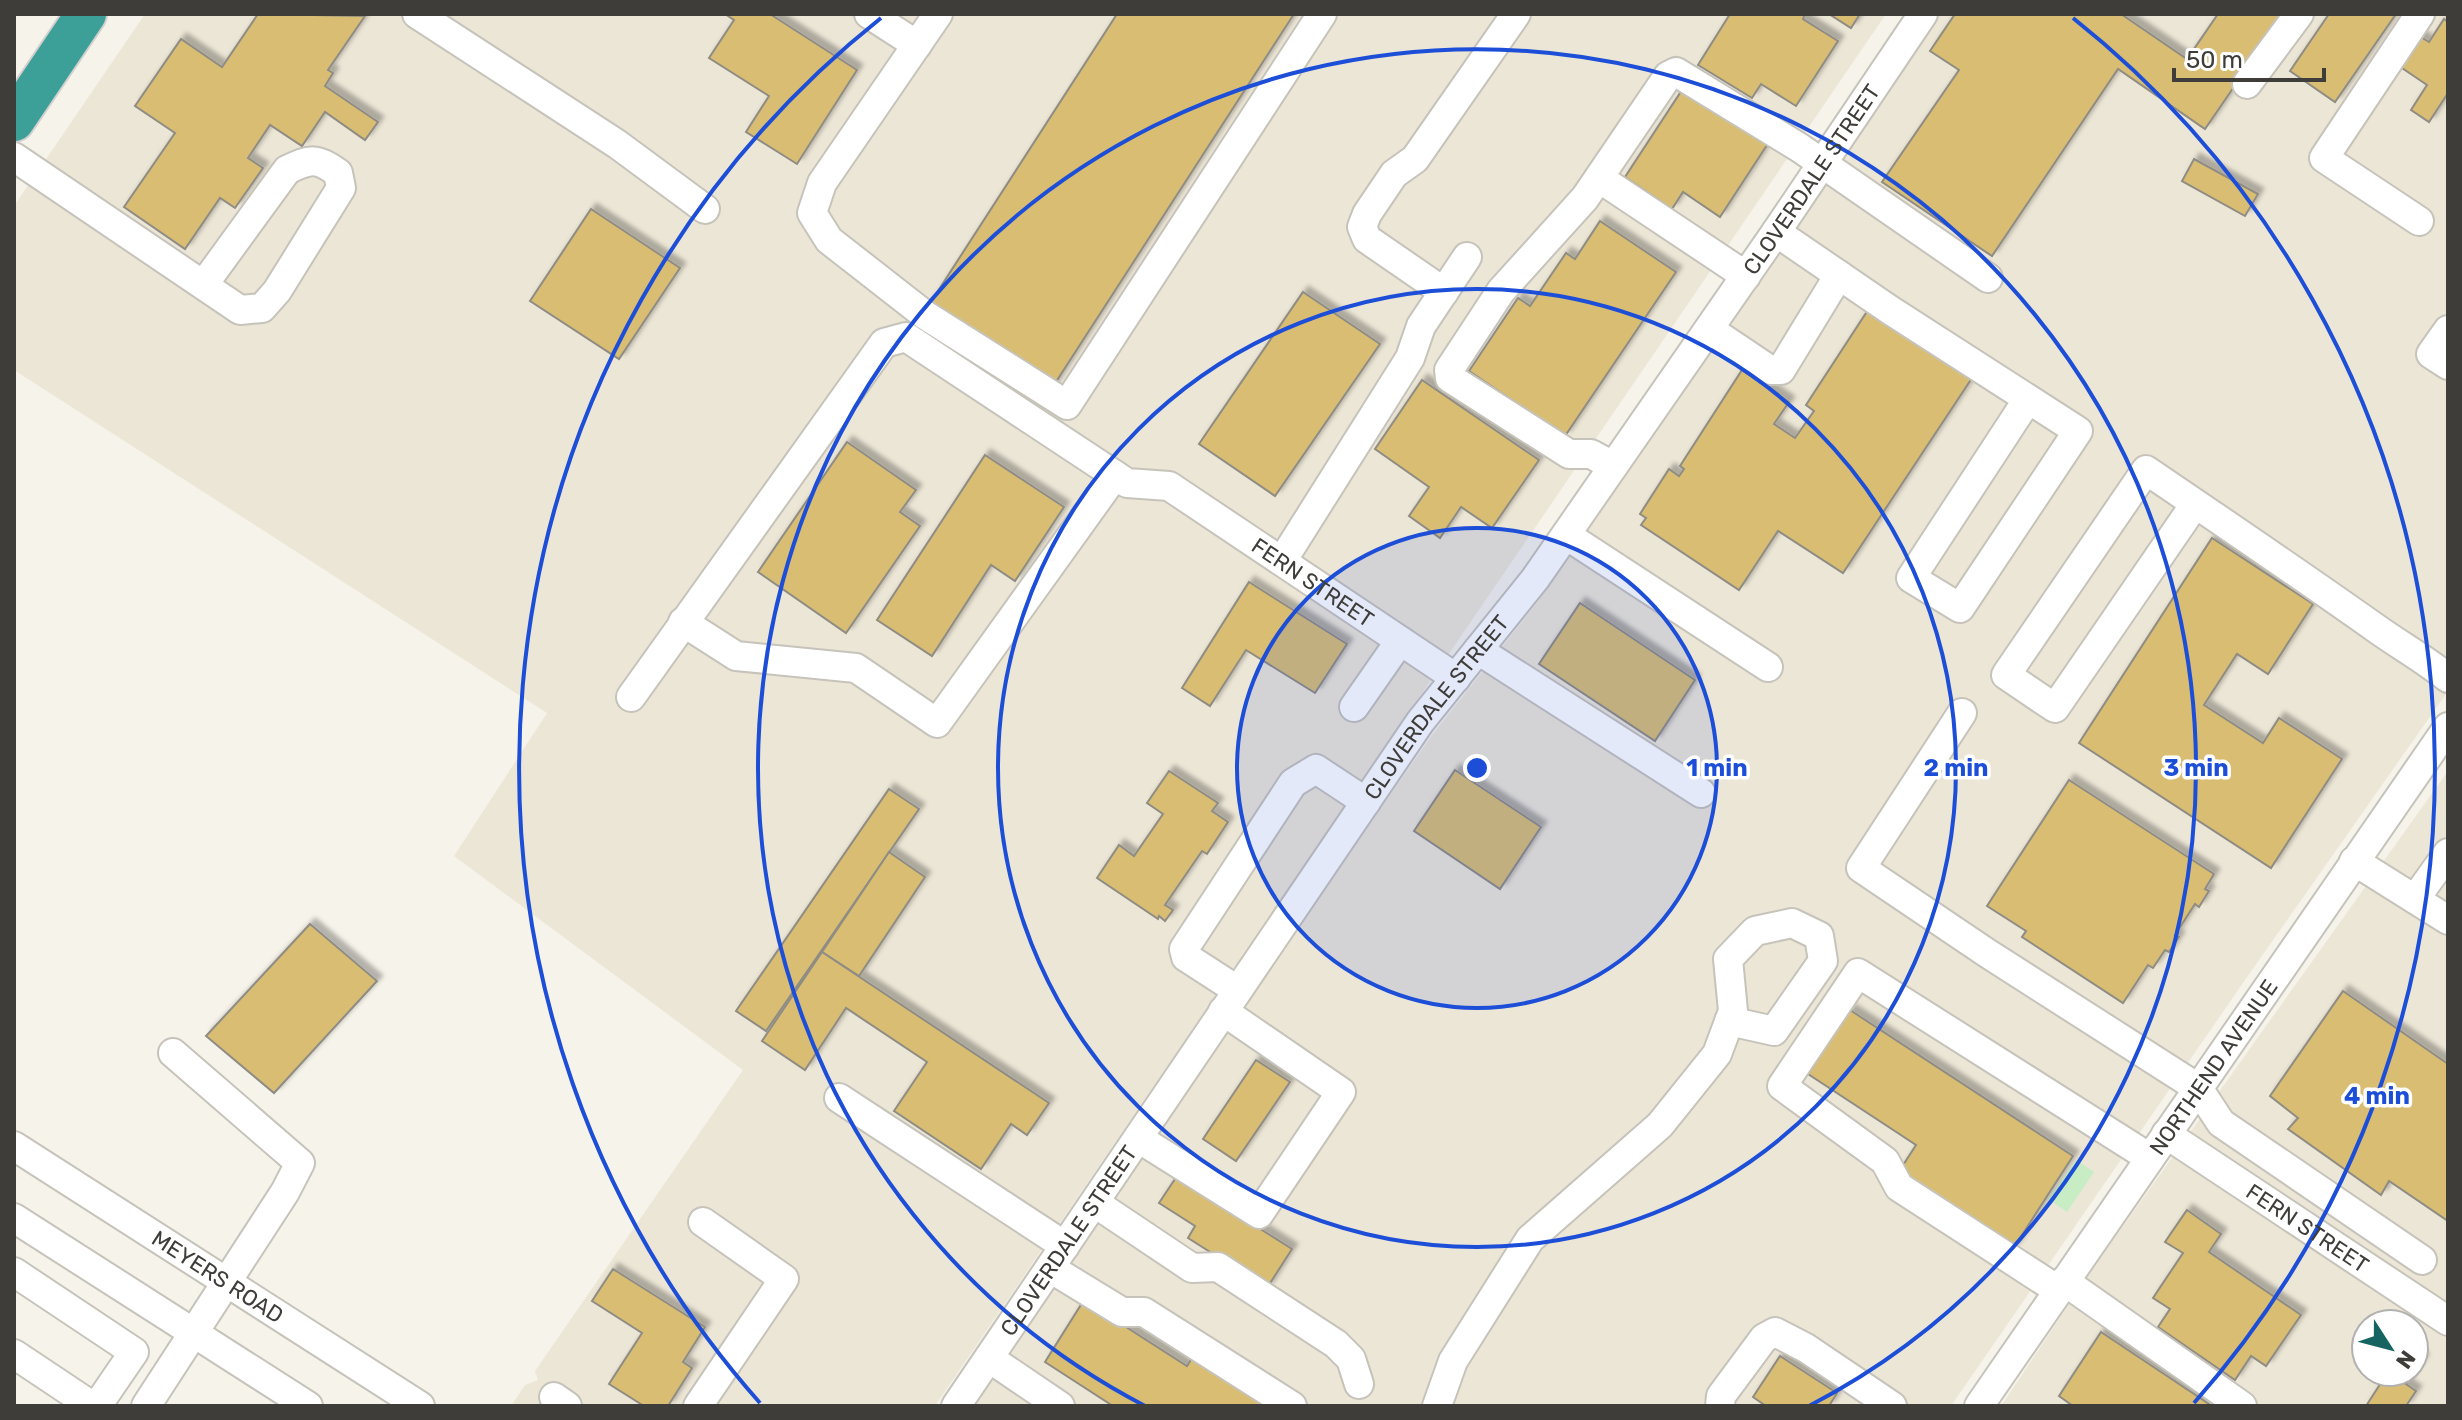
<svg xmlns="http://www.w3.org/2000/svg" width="2462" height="1420" font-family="Rubik,sans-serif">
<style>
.built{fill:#ece6d6;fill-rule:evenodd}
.green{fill:#c8edc4}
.building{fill:#d8bd73;stroke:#8f8c84;stroke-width:2;filter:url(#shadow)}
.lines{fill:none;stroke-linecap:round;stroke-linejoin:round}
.minor-casing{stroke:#c6c3ba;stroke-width:32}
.highway-casing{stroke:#d1d0cf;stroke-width:44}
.minor{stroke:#fff;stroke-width:28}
.highway{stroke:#3ca099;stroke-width:40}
.ring{fill:none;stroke:#1d4ed8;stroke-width:4}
.labels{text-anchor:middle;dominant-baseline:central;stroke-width:7;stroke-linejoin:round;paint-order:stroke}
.street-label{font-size:22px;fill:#3e3d39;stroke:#fff}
.centre{fill:#1d4ed8;stroke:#fff;stroke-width:4}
.ring-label{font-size:24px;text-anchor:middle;font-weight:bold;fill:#1d4ed8;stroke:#fff;stroke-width:7;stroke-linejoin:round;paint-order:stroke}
</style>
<defs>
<filter id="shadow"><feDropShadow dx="5.5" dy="-5.5" stdDeviation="2" flood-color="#0004"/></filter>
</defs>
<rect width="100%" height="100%" fill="#f6f3ea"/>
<g class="built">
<polygon points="145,14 1886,14 935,1406 511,1406 525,1385 538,1380 535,1371 743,1070 454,856 547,713 14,370 14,206"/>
<polygon points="1938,14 2448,14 2448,691 2245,980 1951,1406 975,1406 1118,1191 1331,878 1436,730 1537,603"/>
<path d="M 2448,771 L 2448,1406 L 2001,1406 L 2094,1267 ZM 2366,1324 L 2414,1324 L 2414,1372 L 2366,1372 Z"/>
</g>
<polygon class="green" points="2076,1160 2094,1172 2067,1212 2048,1199"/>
<g class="building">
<polygon points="258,14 365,16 328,70 333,73 325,86 378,122 365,140 325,112 302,146 270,125 248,158 263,168 235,208 220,198 185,249 124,207 175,133 135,106 181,39 222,67"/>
<polygon points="770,14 857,70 797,164 746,132 769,96 709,58 734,20 725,14"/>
<polygon points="1117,14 1294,14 1052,388 927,308"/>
<polygon points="1730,14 1805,14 1803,19 1838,41 1796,106 1761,84 1752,98 1698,65"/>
<polygon points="1829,14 1860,14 1851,28"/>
<polygon points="1955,14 2121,14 2187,59 2218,14 2284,14 2205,129 2118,69 1992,256 1882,182 1959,70 1930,51"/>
<polygon points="2329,14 2396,14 2335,102 2290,71"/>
<polygon points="2444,19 2448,22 2448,93 2429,122 2411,110 2427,85 2399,66 2419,36 2429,42"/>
<polygon points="1684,87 1769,142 1720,217 1683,192 1672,209 1625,177"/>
<polygon points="2194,159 2258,194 2245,216 2182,181"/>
<polygon points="591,209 680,268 619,359 530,301"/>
<polygon points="1600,221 1676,272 1565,436 1469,371 1518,298 1530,306 1566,253 1575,259"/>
<polygon points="1303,292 1380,344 1275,496 1199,444"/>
<polygon points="1868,310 1972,378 1843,573 1778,531 1739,590 1641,525 1646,518 1640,514 1669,469 1679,476 1684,469 1680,466 1742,370 1789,402 1774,424 1795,438 1814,411 1806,405"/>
<polygon points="1422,380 1539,460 1492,528 1461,507 1440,538 1409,516 1429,487 1375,449"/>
<polygon points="847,442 916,490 900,512 920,526 846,633 758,572"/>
<polygon points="985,455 1064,507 1015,581 991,565 932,656 877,620"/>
<polygon points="2212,538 2313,604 2268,674 2237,654 2204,705 2263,743 2279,718 2342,759 2271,868 2079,743"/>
<polygon points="1249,582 1347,644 1315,693 1246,650 1210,706 1182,688"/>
<polygon points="1580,603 1695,680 1655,741 1539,664"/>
<polygon points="1455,770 1541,827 1500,889 1414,831"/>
<polygon points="1169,771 1218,803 1212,811 1228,822 1207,854 1202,851 1165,905 1173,910 1165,921 1159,916 1158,919 1097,878 1119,845 1134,856 1163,814 1147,803"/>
<polygon points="2069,780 2214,874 2205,889 2209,891 2199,907 2195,904 2175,935 2179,937 2169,952 2165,950 2153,968 2148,965 2123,1003 2022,937 2026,931 1987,906"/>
<polygon points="889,789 919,809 766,1031 736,1011"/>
<polygon points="889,852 925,877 859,976 822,952"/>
<polygon points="310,924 377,981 274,1093 206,1036"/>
<polygon points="822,952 1049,1103 1027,1135 1011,1124 981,1169 894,1111 927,1062 846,1008 805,1070 762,1041"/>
<polygon points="2343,991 2448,1064 2448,1221 2389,1181 2381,1195 2288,1129 2298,1118 2270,1096"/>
<polygon points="1850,1010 2073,1156 2013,1249 1898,1173 1916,1145 1808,1074"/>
<polygon points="1256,1060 1290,1082 1236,1161 1203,1139"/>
<polygon points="1177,1176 1292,1249 1267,1288 1188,1238 1195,1226 1159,1203"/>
<polygon points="2187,1210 2221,1234 2209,1252 2301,1315 2266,1366 2251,1356 2235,1380 2158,1327 2170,1309 2153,1298 2183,1253 2165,1242"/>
<polygon points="613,1269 705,1327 683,1362 692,1368 668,1406 644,1406 609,1384 642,1333 592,1301"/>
<polygon points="1084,1300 1187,1366 1196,1351 1282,1406 1113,1406 1045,1362"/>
<polygon points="2101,1332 2212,1406 2073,1406 2059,1396"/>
<polygon points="2414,1353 2423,1359 2406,1384 2416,1391 2406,1406 2366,1406 2388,1372 2414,1372"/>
<polygon points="1780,1356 1837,1393 1829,1406 1766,1406 1753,1397"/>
</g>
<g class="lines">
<g class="minor-casing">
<g id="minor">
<polyline points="417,14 617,144 705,209"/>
<polyline points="869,14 917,45"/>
<polyline points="938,14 822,183 812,213 829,240 925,315 1067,405 1322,14"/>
<polyline points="2247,84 2299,14"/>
<path d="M 14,157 L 240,310 L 262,308 L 277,291 L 341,188 L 338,173 C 317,157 310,159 287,170 L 204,284"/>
<polyline points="1599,178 1746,276"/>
<polyline points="2419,221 2324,158 2420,14"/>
<polyline points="1776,232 1890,310 2078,431 1960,608 1911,578 2028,399"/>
<polyline points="1444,292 1367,239 1362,227 1367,214 1394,174 1415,159 1516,14"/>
<polyline points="1709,329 1770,370 1781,370 1839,275"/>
<polyline points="2448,330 2431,354 2448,365"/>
<polyline points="1613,466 1591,454 1569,454 1450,378 1449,370 1501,291 1585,198 1668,76 1676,72 1800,148 1988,278"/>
<path d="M 2195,504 L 2055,708 L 2006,675 L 2146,470 C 2224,523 2301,575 2377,629 C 2401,646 2426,660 2448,678"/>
<polyline points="1566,535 1768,667"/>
<polyline points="1282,561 1410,358 1421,326 1467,257"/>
<polyline points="683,622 736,656 856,668 937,723 1115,475"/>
<polyline points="1478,650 1701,793"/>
<path id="s1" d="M 631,697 L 884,343 L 906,337 L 1127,483 L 1169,486 L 1456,678"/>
<polyline points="1354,707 1400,641"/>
<polyline points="1962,713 1861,868 1987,953 2198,1088 2221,1123 2422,1260"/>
<polyline points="2354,861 2448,920"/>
<polyline points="2415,899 2448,853"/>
<polyline points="1237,990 1186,957 1184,949 1293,783 1316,769 1366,802"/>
<polyline points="839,1098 1065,1246"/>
<path id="s2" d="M 2166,1134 L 2448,1321"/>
<polyline points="1138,1138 1259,1214 1341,1092 1223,1011"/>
<path id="s3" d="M 14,1146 L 420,1406"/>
<polyline points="1095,1203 1192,1268 1218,1267 1336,1344 1351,1359 1359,1384"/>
<polyline points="14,1218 308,1406"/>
<polyline points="1050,1268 1122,1312 1144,1312 1292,1406"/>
<polyline points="14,1272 134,1352 97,1406"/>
<polyline points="2064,1281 2242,1406"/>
<polyline points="2058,1290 1899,1187 1885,1161 1782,1086 1858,973 2150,1158"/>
<polyline points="14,1354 92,1406"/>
<polyline points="989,1358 1060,1406"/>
<polyline points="554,1397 567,1406"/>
<polyline points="146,1406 285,1192 300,1163 173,1053"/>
<polyline points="698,1406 784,1279 703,1222"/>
<path id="s4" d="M 956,1406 L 1420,722 L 1535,579 L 1776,232 L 1923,14"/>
<polyline points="1437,1406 1453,1361 1530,1239 1660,1125 1717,1054 1733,1011 1728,959 1755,931 1792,923 1819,936 1823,961 1774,1031 1729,1021"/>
<polyline points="1720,1406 1721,1396 1764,1338 1775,1332 1806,1348 1892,1406"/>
<path id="s5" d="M 1979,1406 L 2448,727"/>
</g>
</g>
<g class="highway-casing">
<polyline id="highway" points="14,121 86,14"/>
</g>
<use href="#minor" class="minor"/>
<use href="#highway" class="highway"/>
</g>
<circle cx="1477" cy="768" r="240" fill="#1d4ed8" fill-opacity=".12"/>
<g class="ring">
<circle cx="1477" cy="768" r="240"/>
<circle cx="1477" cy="768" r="479"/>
<path d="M1145 1406A719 719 0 1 1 1809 1406"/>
<path d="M760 1403A958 958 0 0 1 881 18M2073 18A958 958 0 0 1 2194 1403"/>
</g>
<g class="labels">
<g class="street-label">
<text stroke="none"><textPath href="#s4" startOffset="1496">CLOVERDALE STREET</textPath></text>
<text stroke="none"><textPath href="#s1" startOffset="938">FERN STREET</textPath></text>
<text stroke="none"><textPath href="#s4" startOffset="848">CLOVERDALE STREET</textPath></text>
<text stroke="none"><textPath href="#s5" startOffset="412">NORTHEND AVENUE</textPath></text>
<text stroke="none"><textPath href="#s2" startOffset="170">FERN STREET</textPath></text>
<text stroke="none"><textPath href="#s4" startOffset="200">CLOVERDALE STREET</textPath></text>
<text stroke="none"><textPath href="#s3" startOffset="242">MEYERS ROAD</textPath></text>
</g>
</g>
<circle cx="1477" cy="768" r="12" class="centre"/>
<g class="ring-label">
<text x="1717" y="776">1 min</text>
<text x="1956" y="776">2 min</text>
<text x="2196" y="776">3 min</text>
<text x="2377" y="1104">4 min</text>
</g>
<rect width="2462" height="1420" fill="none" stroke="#3e3d39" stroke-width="32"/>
<g transform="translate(2390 1348) rotate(126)"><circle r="38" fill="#ffffff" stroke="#b2b1b0" stroke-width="2"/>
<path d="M0-6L14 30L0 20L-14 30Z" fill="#156461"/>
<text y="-12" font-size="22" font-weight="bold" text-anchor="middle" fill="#3e3d39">N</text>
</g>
<path d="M2174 68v12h150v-12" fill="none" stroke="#3e3d39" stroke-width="4"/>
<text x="2186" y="68" font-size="24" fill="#3e3d39" stroke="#ffffff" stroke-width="6" paint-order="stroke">50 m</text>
</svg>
